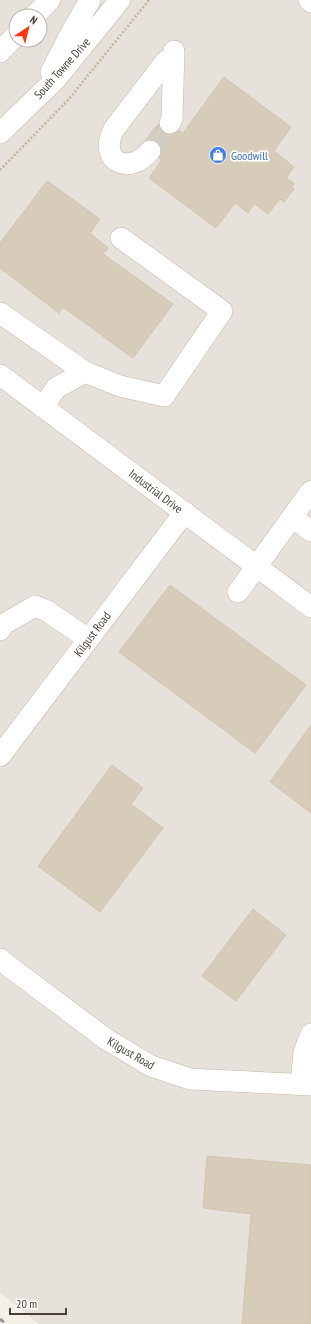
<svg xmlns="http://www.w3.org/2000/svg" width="311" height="1324" font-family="'PT Sans Narrow',sans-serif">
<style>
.industrial{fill:#e7e1db;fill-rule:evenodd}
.building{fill:#d7ccba;stroke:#d3c4ad}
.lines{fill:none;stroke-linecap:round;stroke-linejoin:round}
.minor-tunnel{stroke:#d2cdc2;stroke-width:21;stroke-dasharray:21 10;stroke-linecap:butt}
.minor-casing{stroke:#c1b8a7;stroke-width:22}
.path{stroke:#c4b497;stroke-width:2.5;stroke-dasharray:2 2;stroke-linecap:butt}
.minor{stroke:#fff;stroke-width:21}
.rail{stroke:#969696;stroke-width:3;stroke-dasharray:5 5;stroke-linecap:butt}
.labels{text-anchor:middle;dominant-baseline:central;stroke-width:3.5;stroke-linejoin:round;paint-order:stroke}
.street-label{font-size:12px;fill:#484034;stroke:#fff}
.shop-label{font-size:12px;fill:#366cbe;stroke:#fff;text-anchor:start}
</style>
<rect width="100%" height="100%" fill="#f5f0e6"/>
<path class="industrial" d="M 0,0 L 311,0 L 311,1324 L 39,1324 L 0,1292 ZM 16,16 L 40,16 L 40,40 L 16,40 Z"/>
<g class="building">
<polygon points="224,77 291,127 274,151 294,167 286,178 294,183 292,187 294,189 284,202 280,199 268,214 254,204 248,213 235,203 216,228 149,178 162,160 143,145 163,118 183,133"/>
<polygon points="47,181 100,219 90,233 108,248 103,254 173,304 133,358 63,307 59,313 0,268 0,243"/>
<polygon points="170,585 306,685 255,753 119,652"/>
<polygon points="311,725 311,813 270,782"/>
<polygon points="112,765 143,788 131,804 163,828 100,912 38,866"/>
<polygon points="253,909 286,935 236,1001 202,976"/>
<polygon points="207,1156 311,1165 311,1324 242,1324 251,1214 203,1208"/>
</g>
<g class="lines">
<polyline class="minor-tunnel" points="150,151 170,123"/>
<g class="minor-casing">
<g id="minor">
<polyline points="309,0 311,2"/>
<polyline points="34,16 50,0"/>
<polyline points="0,52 16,35"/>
<polyline points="51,72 70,35 90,0"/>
<polyline points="170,123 172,119 174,51"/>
<polyline points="0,133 56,79 120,0"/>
<path d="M 150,151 C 130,176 97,162 114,129 L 166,61"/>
<polyline points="0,313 85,372"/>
<polyline points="0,375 311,607"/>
<polyline points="43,407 56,388 85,372 120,386 164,396 222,311 121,238"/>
<polyline points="292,517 311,531"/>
<polyline points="238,592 311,491"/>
<polyline points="0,630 4,624 35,606 47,611 88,639"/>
<polyline points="0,756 185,512"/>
<polyline points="0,959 11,968 106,1039 151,1066 190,1079 311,1085"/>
<polyline points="301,1085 304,1052 311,1034"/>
</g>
</g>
<polyline class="path" points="0,170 69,99 149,0"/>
<use href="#minor" class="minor"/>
<polyline class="rail" points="0,1319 6,1324"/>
</g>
<defs>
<g id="shop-disc" transform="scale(0.9)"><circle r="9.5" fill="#3f7fe0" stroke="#fff"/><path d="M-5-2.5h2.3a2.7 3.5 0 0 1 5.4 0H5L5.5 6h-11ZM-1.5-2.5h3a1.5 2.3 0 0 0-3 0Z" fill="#fff"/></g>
</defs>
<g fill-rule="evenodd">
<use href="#shop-disc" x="218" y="155"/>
</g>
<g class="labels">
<g class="street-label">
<text transform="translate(62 68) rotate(-48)">South Towne Drive</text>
<text transform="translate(156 491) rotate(37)">Industrial Drive</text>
<text transform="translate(92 634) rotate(-53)">Kilgust Road</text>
<text transform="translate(131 1053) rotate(30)">Kilgust Road</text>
</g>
<g class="shop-label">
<text x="231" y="155">Goodwill</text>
</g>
</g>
<g transform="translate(28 28) rotate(35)"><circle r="19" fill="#ffffff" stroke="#b6b3ae"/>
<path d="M0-3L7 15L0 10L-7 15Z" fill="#ff3512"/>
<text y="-6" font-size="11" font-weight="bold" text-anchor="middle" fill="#484034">N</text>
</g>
<path d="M10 1308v6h56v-6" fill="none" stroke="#484034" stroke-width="2"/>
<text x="16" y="1308" font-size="12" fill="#484034" stroke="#ffffff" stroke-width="3" paint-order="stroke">20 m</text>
</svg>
